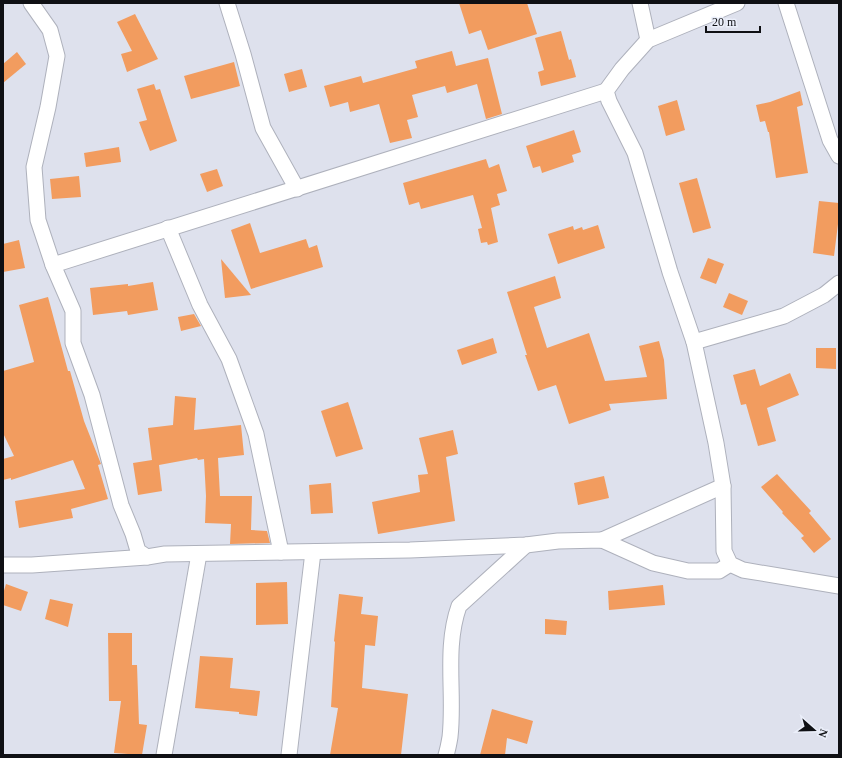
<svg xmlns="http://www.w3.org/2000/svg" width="842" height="758" font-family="'Times New Roman',serif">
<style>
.building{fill:#f29c5f}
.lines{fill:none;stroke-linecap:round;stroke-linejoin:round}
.minor-casing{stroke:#aeb1bc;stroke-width:17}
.minor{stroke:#fff;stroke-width:15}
</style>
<rect width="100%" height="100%" fill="#dee1ed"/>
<g class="building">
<polygon points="459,3 527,3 537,34 488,50 481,30 469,34"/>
<polygon points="135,14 158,59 127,72 121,54 132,51 117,22"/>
<polygon points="561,31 569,60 571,59 576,77 541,86 538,72 544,70 535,38"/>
<polygon points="452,51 456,66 488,58 502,114 486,119 477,84 447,93 445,86 412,95 418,117 407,120 412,138 390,143 379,104 350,112 348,102 330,107 324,86 361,76 363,83 417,68 415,61"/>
<polygon points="17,52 26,64 3,83 3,64"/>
<polygon points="234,62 240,86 191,99 184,76"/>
<polygon points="302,69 307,87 289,92 284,74"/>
<polygon points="154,84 156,90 160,89 177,141 150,151 139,122 147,120 137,89"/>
<polygon points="800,91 803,105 797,107 808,173 776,178 769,132 768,132 765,121 760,122 756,105 770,102"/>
<polygon points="677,100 685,130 666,136 658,106"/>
<polygon points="574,130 581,152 572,155 574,162 542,173 540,166 533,168 526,146"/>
<polygon points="119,147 121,162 86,167 84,153"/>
<polygon points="486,159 489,168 499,164 507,191 497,194 500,205 491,208 498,242 488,245 487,242 481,243 478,229 482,228 473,195 421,209 419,202 409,205 403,183"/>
<polygon points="217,169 223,186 207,192 200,174"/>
<polygon points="79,176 81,197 52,199 50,179"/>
<polygon points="697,178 711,228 693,233 679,183"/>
<polygon points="819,201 839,203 839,216 834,256 813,253"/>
<polygon points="250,223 260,253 306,239 309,248 317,245 323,267 251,289 231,230"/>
<polygon points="598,225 605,248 558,264 548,234 573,226 574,230 582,227 583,230"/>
<polygon points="19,240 25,268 3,272 3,244"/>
<polygon points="708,258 724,264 716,284 700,278"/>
<polygon points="221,259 251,295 225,298"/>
<polygon points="555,276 561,298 534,307 547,348 589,333 605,381 647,377 639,346 659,341 664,360 667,399 609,404 611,410 569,424 556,385 538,391 525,355 527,355 507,292"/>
<polygon points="153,282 158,310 128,315 127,311 93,315 90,288 128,284 128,286"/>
<polygon points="729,293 748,301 742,315 723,307"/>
<polygon points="48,297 68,371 70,371 84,421 101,464 98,465 108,499 71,509 73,518 19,528 15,501 85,489 73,460 11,480 11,478 3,480 3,459 14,456 3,433 3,371 34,362 19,305"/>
<polygon points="194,314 201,326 181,331 178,317"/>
<polygon points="493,338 497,353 462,365 457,350"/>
<polygon points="816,348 836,348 836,369 816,368"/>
<polygon points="755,369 760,386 790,373 799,395 767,408 776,441 758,446 746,404 741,405 733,375"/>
<polygon points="175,396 196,398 194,430 241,425 244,455 218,458 220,496 252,496 251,530 267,531 270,543 230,544 231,524 205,523 206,496 204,459 198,460 197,458 159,465 162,491 138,495 133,463 152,460 148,428 173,425"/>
<polygon points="348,402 363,449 336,457 321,411"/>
<polygon points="453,430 458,454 446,457 455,521 378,534 372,502 420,492 418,475 428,474 419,438"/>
<polygon points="777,474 811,511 809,513 831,539 814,553 801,538 804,536 782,513 783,512 761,487"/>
<polygon points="604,476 609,498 578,505 574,483"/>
<polygon points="331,483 333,513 311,514 309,485"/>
<polygon points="287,582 288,624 256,625 256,583"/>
<polygon points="6,584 28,592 21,611 3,605 3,594"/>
<polygon points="663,585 665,605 609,610 608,591"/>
<polygon points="339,594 363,597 361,614 378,616 375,646 365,645 362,688 408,694 401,755 330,755 338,708 331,707 335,642 334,641"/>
<polygon points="50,599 73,604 68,627 45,619"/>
<polygon points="545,619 567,621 566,635 545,634"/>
<polygon points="108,633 132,633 132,665 137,665 139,724 147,725 142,755 114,753 121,701 109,701"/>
<polygon points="200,656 233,658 230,688 260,691 257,716 239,714 239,712 195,708"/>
<polygon points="492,709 533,721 527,744 507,738 505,755 480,755"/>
</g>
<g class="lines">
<g class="minor-casing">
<g id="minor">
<polyline points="31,3 50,30 57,56 48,107 34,167 38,220 53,265 73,311 73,343 92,395 121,505 133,534 138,551 147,557 165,554 410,550 526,545 558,541 602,540 653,563 688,571 719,571 730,564"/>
<polyline points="227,3 243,54 263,128 297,189"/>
<polyline points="640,3 648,40"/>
<polyline points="737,3 648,40 622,69 606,91 609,101 635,153 670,272 694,342 716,443 723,486 724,551 730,564 743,570 839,586"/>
<polyline points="786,3 830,140 839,156"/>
<polyline points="168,228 200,305 229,359 256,434 281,552"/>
<polyline points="53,265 606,91"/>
<polyline points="694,342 784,316 824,295 839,283"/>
<polyline points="602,540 723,486"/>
<polyline points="3,565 32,565 147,557"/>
<polyline points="164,755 199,554"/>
<polyline points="289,755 313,552"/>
<path d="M 446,755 C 448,749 449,743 450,737 C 455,694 444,648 459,606 L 526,545"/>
</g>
</g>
<use href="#minor" class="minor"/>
</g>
<rect width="842" height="758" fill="none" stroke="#0f1014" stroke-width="8"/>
<g transform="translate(814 730) rotate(110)" stroke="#ebeffa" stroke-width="3" paint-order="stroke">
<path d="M0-3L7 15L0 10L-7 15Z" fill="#0f1014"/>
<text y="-6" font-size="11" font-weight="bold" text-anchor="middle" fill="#0f1014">N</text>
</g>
<path d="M706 26v6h54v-6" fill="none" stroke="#0f1014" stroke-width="2"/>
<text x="712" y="26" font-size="12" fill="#0f1014" stroke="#ebeffa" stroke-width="3" paint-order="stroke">20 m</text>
</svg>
